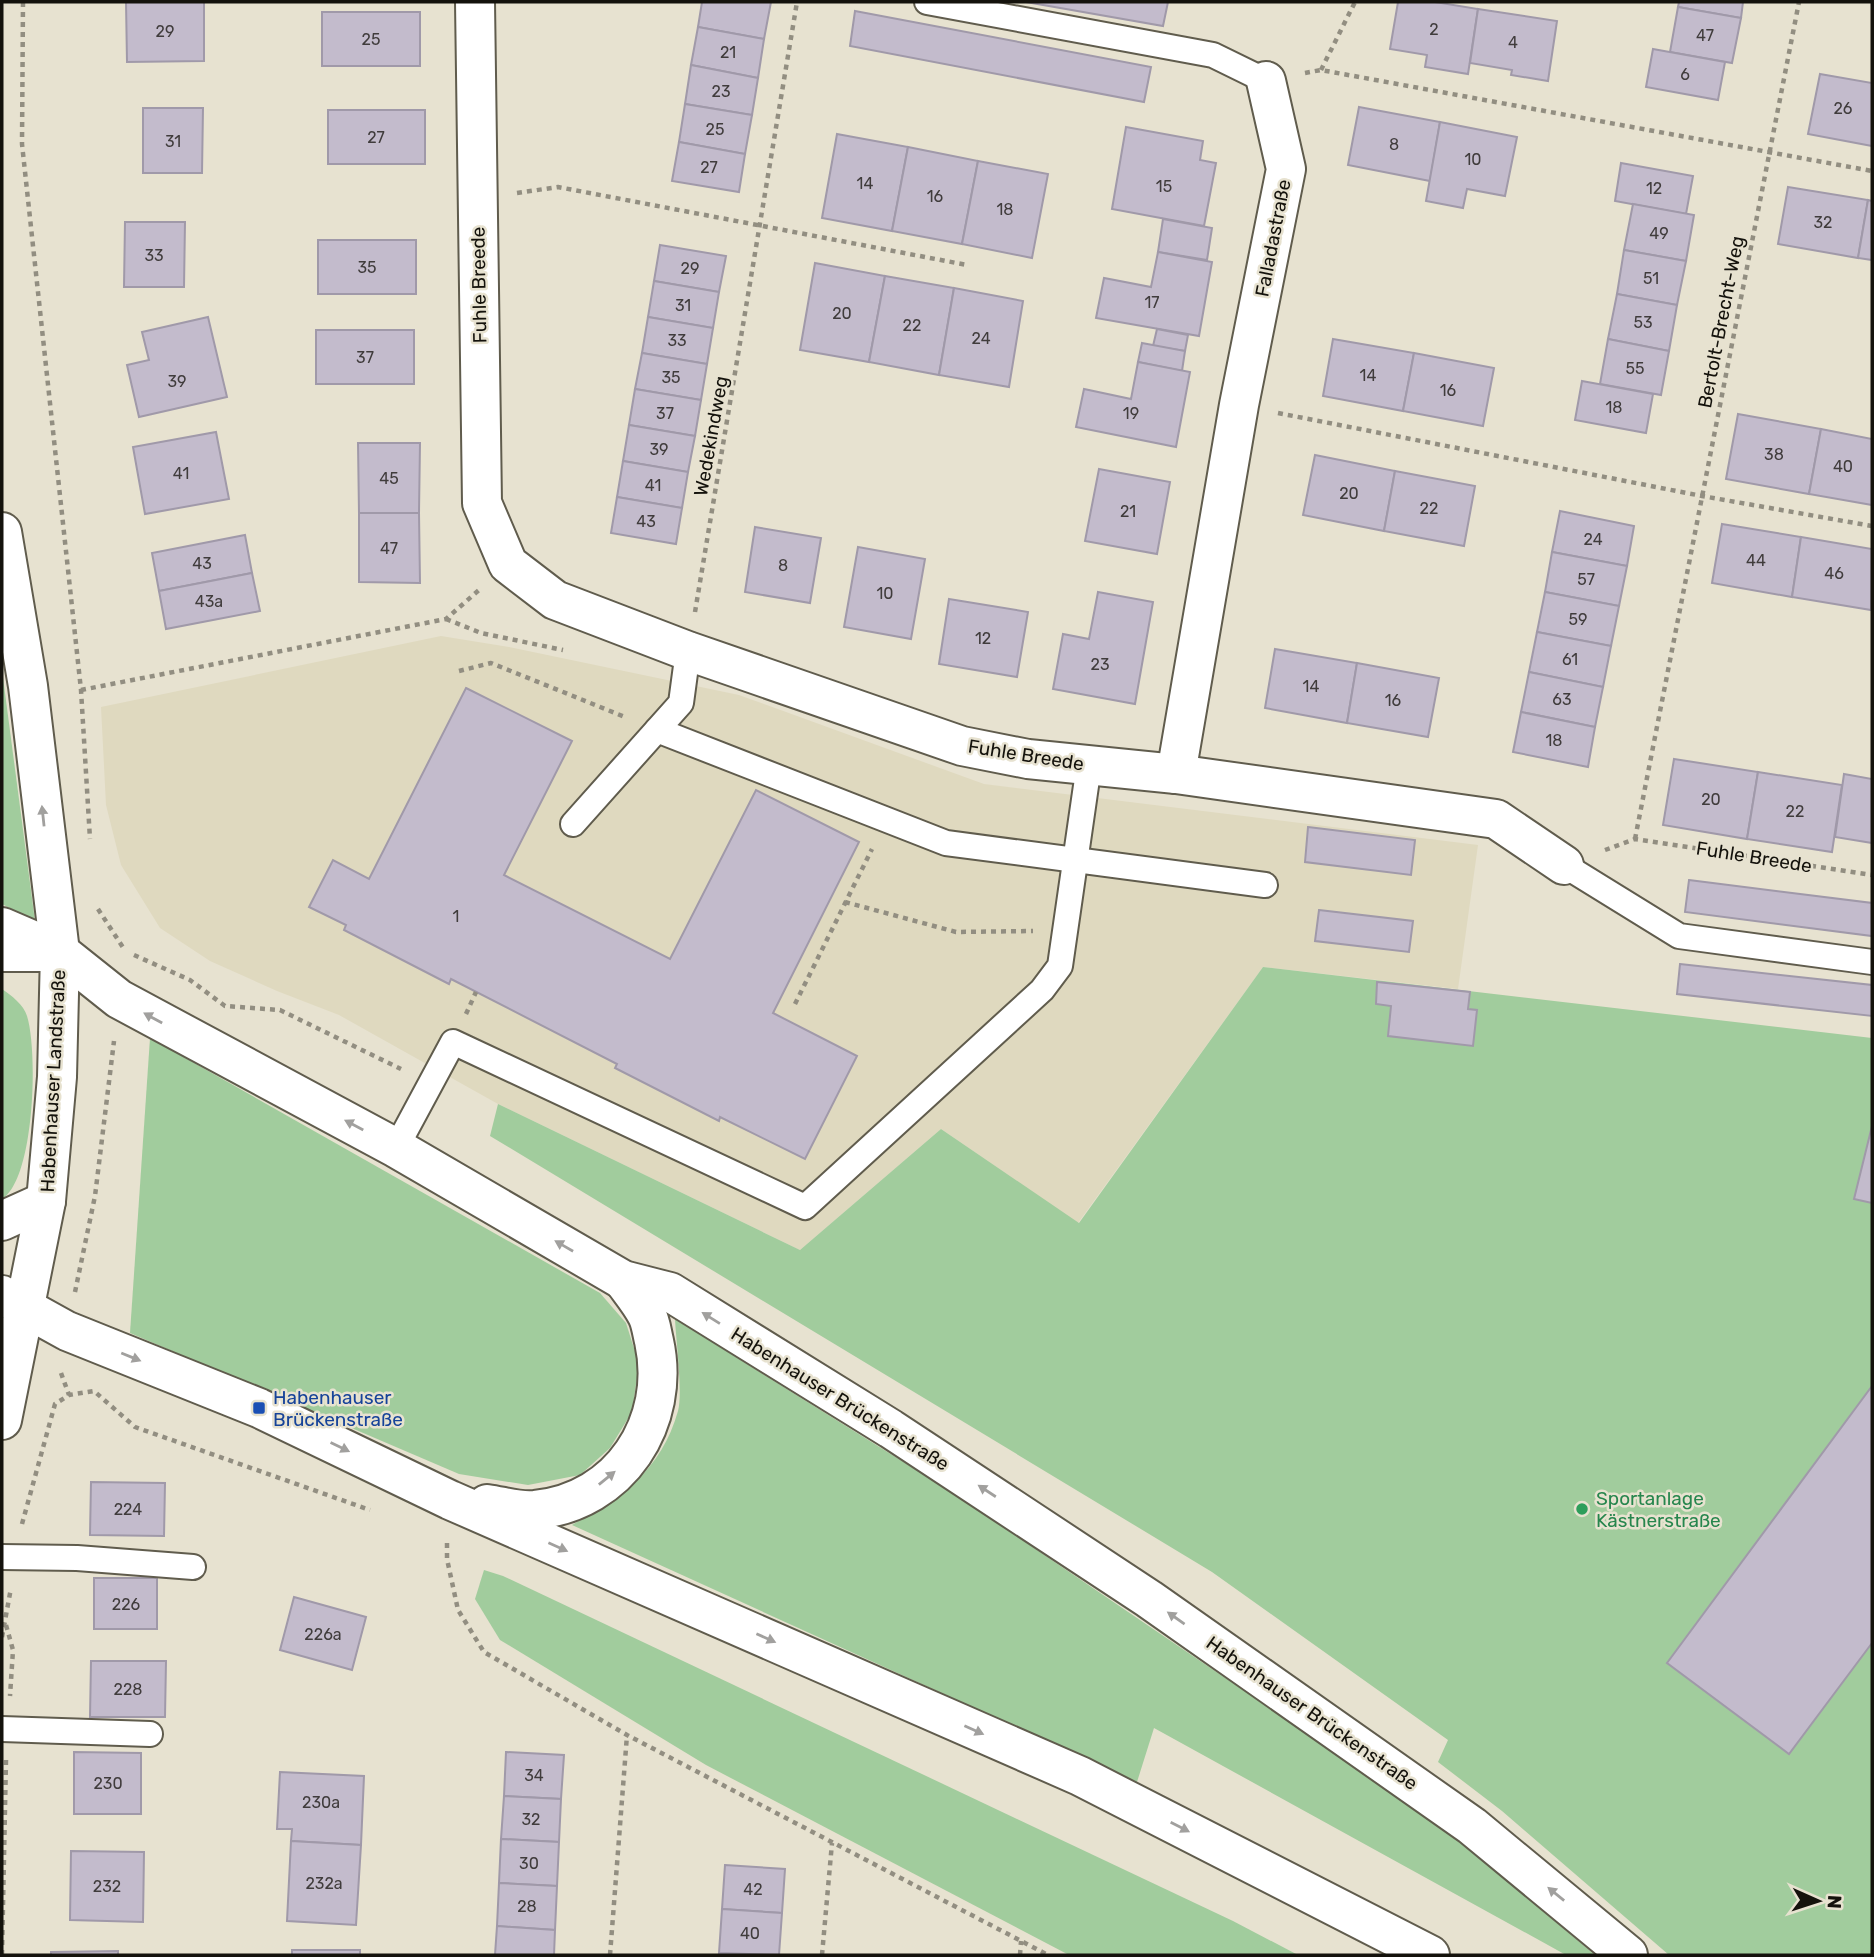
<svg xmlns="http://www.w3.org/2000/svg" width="1874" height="1957" font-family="Rubik,sans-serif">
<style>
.built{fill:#dfd9bf}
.green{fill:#a1cc9d}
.building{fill:#c3bbcc;stroke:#a099a9;stroke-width:2}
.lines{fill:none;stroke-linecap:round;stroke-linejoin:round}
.lane-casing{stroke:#605c4d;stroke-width:28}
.street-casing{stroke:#605c4d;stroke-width:42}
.secondary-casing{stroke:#605c4d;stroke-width:42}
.primary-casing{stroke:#605c4d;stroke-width:42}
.path{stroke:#928e81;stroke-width:4.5;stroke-dasharray:5 5;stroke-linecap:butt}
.lane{stroke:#fff;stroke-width:24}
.street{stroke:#fff;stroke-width:38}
.secondary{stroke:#fff;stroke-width:38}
.primary{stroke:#fff;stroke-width:38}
.oneway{fill:#a1a09e}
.transit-dot{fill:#1a4fb4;stroke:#e7e2d0;stroke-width:2.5}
.leisure-dot{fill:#2e9e5b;stroke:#e7e2d0;stroke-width:2.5}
.labels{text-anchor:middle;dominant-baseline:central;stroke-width:5;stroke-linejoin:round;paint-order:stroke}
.number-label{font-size:16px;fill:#403c3c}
.street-label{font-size:19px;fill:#14120c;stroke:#e7e2d0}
.transit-label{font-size:19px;fill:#164399;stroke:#e7e2d0;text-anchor:start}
.leisure-label{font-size:19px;fill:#27864d;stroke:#e7e2d0;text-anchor:start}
</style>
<rect width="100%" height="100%" fill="#e7e2d0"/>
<polygon class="built" points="441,636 509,647 739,695 984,784 1478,845 1458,989 1263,967 1078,1223 941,1129 800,1250 498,1104 339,1015 277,991 210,961 160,928 121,865 106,805 101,707"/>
<g class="green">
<polygon points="2,670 35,921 2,904"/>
<polygon points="1263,967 1872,1038 1872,1955 1669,1955 1502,1811 1438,1762 1448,1740 1212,1572 490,1136 498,1104 800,1250 941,1129 1079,1223"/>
<path d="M 2,989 C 11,995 24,1005 27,1016 C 38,1050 35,1179 2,1199 Z"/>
<polygon points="150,1038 600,1293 626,1323 639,1364 632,1412 610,1448 580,1475 528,1485 459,1474 130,1333"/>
<path d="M 675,1319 L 953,1493 L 1362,1771 L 1462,1843 L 1595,1955 L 1566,1955 L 1154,1728 L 1137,1782 L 572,1525 C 622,1496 661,1471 678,1411 C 683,1392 676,1341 675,1319 Z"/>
<polygon points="484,1570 503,1576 1233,1921 1298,1955 1069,1955 706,1765 500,1640 475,1599"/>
</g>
<g class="building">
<polygon points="126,2 204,2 204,61 127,62"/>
<polygon points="702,2 771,2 764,39 698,27"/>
<polygon points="1026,2 1168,2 1163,26"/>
<polygon points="1398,2 1435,2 1478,9 1468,74 1425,67 1427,55 1390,49"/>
<polygon points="1679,2 1743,2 1741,18 1678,7"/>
<polygon points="1678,7 1741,18 1732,63 1670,52"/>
<polygon points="1478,9 1557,21 1548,81 1511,75 1512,70 1470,63"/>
<polygon points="855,11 1151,67 1144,102 850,46"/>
<rect x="322" y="12" width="98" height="54"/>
<polygon points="698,27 764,39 758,78 691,65"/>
<polygon points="1653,49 1725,62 1718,100 1646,87"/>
<polygon points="691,65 758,78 752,115 685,104"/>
<polygon points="1820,74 1872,83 1872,146 1808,134"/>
<polygon points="685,104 752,115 745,154 679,142"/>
<polygon points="1359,107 1440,122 1430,181 1348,165"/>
<polygon points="143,108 203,108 202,173 143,173"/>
<rect x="328" y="110" width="97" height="54"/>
<polygon points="1440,122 1517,137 1505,196 1467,189 1463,208 1426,201"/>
<polygon points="1126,127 1203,141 1200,160 1216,163 1204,226 1112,209"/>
<polygon points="837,134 908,147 892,231 822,218"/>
<polygon points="679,142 745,154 739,192 672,181"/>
<polygon points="908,147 978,161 962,244 892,231"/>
<polygon points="978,161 1048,174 1032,258 962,244"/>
<polygon points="1621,163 1693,176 1686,214 1615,201"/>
<polygon points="1788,187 1868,200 1858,258 1778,244"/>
<polygon points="1868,200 1872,201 1872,260 1858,258"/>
<polygon points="1633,204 1694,215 1686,261 1624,250"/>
<polygon points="1163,219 1212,228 1207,260 1158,252"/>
<polygon points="125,222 185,222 184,287 124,287"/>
<rect x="318" y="240" width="98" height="54"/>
<polygon points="660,245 726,256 719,292 654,281"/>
<polygon points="1624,250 1686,261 1677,305 1617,294"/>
<polygon points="1158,252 1212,262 1199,336 1096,318 1104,278 1151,287"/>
<polygon points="815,263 885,276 869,362 800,350"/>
<polygon points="885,276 954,288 939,375 869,362"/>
<polygon points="654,281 719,292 713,328 648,317"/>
<polygon points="954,288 1023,301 1009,387 939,375"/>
<polygon points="1617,294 1677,305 1669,351 1608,339"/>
<polygon points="208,317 227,397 139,417 127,365 149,360 142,332"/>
<polygon points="648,317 713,328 707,364 642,353"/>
<polygon points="1157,329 1188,335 1185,351 1153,346"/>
<rect x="316" y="330" width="98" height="54"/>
<polygon points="1333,339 1414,353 1403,411 1323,396"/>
<polygon points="1608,339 1669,351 1661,395 1600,384"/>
<polygon points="1142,343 1185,351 1182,371 1138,362"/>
<polygon points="642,353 707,364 701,400 635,389"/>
<polygon points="1414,353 1494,368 1483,426 1403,411"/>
<polygon points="1138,362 1190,372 1176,447 1076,427 1084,389 1131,399"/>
<polygon points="1582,381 1653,394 1646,433 1575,420"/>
<polygon points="635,389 701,400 695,436 629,425"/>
<polygon points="1738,414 1821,429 1809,494 1726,479"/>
<polygon points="629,425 695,436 688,472 623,461"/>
<polygon points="1821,429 1872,439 1872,505 1809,494"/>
<polygon points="216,432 229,499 145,514 133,447"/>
<polygon points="358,443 420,443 419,513 359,513"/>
<polygon points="1315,455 1395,471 1384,531 1303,515"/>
<polygon points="623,461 688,472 682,508 617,497"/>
<polygon points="1099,469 1170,482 1157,554 1085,541"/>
<polygon points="1395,471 1475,486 1464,546 1384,531"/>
<polygon points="617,497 682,508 676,544 611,533"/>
<polygon points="1560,511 1634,526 1627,566 1552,552"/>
<polygon points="359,513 419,513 420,583 359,582"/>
<polygon points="1722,524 1801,537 1792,597 1712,583"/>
<polygon points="755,527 821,538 810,603 745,592"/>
<polygon points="245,535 252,573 159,591 152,553"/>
<polygon points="1801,537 1872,549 1871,610 1792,597"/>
<polygon points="858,547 925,559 911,639 844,627"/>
<polygon points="1552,552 1627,566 1619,606 1545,592"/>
<polygon points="252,573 260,611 166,629 159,591"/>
<polygon points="1098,592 1153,602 1135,704 1053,689 1063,634 1089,639"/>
<polygon points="1545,592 1619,606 1611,646 1537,632"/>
<polygon points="949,599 1028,612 1017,677 939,664"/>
<polygon points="1537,632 1611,646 1603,687 1529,672"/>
<polygon points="1275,649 1357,663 1347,723 1265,708"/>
<polygon points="1357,663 1439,678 1428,737 1347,723"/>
<polygon points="1529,672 1603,687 1595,727 1521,712"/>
<polygon points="466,688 572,741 504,875 670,959 756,790 859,842 773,1013 857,1056 805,1159 720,1117 719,1121 615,1068 617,1064 451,979 449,984 344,930 346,925 309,907 333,860 369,879"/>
<polygon points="1521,712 1595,727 1588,767 1513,752"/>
<polygon points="1674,759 1758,772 1747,839 1663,825"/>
<polygon points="1758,772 1842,785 1832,852 1747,839"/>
<polygon points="1844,774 1872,779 1872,843 1835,837"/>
<polygon points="1308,827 1415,840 1411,875 1305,862"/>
<polygon points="1689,880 1872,903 1872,936 1685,912"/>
<polygon points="1319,910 1413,921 1409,952 1315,941"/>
<polygon points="1680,964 1872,985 1872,1016 1677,994"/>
<polygon points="1377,982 1470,992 1468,1009 1477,1010 1473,1046 1388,1036 1391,1006 1376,1004"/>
<polygon points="1872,1126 1872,1203 1854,1199"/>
<polygon points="1872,1386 1872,1643 1789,1754 1667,1663"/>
<polygon points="91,1482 165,1483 164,1536 90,1535"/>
<rect x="94" y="1578" width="63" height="51"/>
<polygon points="294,1597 366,1617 352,1670 280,1650"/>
<polygon points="91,1661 166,1661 165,1717 90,1717"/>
<polygon points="74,1752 141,1753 141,1814 74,1814"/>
<polygon points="506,1752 564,1755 561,1799 504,1796"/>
<polygon points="280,1772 364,1776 361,1845 291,1841 292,1829 277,1829"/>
<polygon points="504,1796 561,1799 559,1842 501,1839"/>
<polygon points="501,1839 559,1842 557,1886 499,1883"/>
<polygon points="291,1841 361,1845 356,1925 287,1921"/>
<polygon points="71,1851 144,1852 143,1922 70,1920"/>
<polygon points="725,1865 785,1869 782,1913 722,1909"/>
<polygon points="499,1883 557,1886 555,1930 497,1926"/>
<polygon points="722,1909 782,1913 779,1955 719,1953"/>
<polygon points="497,1926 555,1930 554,1955 495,1955"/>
<rect x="292" y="1950" width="68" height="5"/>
<polygon points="118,1951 118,1955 51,1955 51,1952"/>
</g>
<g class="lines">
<g class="lane-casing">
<g id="lane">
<polyline points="927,2 1213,55 1266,81"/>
<polyline points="657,730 946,843 1265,885"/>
<polyline points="573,824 681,703 688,651"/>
<polyline points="1564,865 1679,936 1872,962"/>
<polyline points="396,1148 453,1042 805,1207 1042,990 1060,966 1089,765"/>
<polyline points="2,1557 77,1558 193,1567"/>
<polyline points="2,1729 150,1734"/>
</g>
</g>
<g class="street-casing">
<g id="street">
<polyline points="475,2 482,503 508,564 555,600 688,651 962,746 1028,759 1176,774 1496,819 1564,865"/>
<polyline points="1176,774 1239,405 1286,169 1266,81"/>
</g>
</g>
<g class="secondary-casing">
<g id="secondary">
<polyline points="2,532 28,686 60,952 57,1077 46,1201 2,1420"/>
<polyline points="2,952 60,952"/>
<polyline points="2,1221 46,1201"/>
</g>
</g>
<g class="primary-casing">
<g id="primary">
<polyline points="2,927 60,952 119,999 396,1148 623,1280 670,1292 891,1429 1149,1599 1472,1826 1628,1955"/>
<polyline points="2,1295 67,1331 259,1408 450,1500 1080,1776 1430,1955"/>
<path d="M 487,1504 C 502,1506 520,1512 535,1510 C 620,1502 672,1422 654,1341 C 652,1333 651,1323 647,1315 C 641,1303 631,1291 623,1280"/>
</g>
</g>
<g class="path">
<polyline points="23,2 22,144 81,690 90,839"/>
<polyline points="1321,70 1355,2"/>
<polyline points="1305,73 1321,70 1872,171"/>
<polyline points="517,193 558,187 967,265"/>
<polyline points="1278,413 1702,496 1872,526"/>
<polyline points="695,612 797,2"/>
<polyline points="446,619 481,633 563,650"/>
<polyline points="459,671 491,663 625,717"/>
<polyline points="81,690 446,619 479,590"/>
<polyline points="1635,839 1799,2"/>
<polyline points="1605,850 1635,839 1872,875"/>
<polyline points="845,902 956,932 1033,931"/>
<polyline points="98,909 124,949"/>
<polyline points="134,955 190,980 225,1006 280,1010 401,1069"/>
<polyline points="795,1004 872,849"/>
<polyline points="466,1014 476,992"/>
<polyline points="75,1292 95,1196 114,1041"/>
<polyline points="61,1373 69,1395"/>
<polyline points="22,1524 55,1404 69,1395 94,1391 135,1427 370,1510"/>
<polyline points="447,1543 447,1559 458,1610 484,1652 627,1735 1048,1955"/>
<polyline points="6,1625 13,1650 10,1696"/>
<polyline points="2,1637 11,1588"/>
<polyline points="2,1955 6,1760"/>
<polyline points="610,1955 627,1735"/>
<polyline points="822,1955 832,1843"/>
<polyline points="1020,1955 1021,1941"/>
</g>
<use href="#lane" class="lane"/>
<use href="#street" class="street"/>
<use href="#secondary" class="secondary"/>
<use href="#primary" class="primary"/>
</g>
<defs><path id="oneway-solid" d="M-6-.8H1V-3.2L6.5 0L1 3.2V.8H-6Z" transform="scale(1.75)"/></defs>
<g class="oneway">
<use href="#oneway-solid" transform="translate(43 816) rotate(-96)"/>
<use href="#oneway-solid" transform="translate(153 1018) rotate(-151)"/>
<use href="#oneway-solid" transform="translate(354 1125) rotate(-152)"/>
<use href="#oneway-solid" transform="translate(564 1246) rotate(-150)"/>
<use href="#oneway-solid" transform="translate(711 1318) rotate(-148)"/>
<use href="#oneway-solid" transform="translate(131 1357) rotate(22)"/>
<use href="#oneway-solid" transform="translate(340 1447) rotate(26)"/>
<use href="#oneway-solid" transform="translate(607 1478) rotate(-39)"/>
<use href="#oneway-solid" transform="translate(987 1491) rotate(-147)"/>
<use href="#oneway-solid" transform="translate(558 1547) rotate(24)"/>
<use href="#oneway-solid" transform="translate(1176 1618) rotate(-145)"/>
<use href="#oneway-solid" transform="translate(766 1638) rotate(24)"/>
<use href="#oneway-solid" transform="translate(974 1730) rotate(24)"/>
<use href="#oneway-solid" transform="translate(1180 1827) rotate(27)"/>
<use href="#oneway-solid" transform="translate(1556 1894) rotate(-141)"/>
</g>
<rect class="transit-dot" x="252" y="1401" width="14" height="14" rx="3.5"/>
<circle class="leisure-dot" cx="1582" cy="1509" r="7"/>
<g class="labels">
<g class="number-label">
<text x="1434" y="29">2</text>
<text x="165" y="31">29</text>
<text x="1705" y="35">47</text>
<text x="371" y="39">25</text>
<text x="1513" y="42">4</text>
<text x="728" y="52">21</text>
<text x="1685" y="74">6</text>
<text x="721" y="91">23</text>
<text x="1843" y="108">26</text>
<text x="715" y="129">25</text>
<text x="376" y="137">27</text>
<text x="173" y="141">31</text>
<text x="1394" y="144">8</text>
<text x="1473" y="159">10</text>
<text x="709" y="167">27</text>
<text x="865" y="183">14</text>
<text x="1164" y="186">15</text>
<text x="1654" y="188">12</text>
<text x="935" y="196">16</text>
<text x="1005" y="209">18</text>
<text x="1823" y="222">32</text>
<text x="1659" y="233">49</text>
<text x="154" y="255">33</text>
<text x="367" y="267">35</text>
<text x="690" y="268">29</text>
<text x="1651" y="278">51</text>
<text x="1152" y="302">17</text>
<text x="683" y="305">31</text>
<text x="842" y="313">20</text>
<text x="1643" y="322">53</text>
<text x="912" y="325">22</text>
<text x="981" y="338">24</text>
<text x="677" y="340">33</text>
<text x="365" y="357">37</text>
<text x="1635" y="368">55</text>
<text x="1368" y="375">14</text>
<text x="671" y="377">35</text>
<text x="177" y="381">39</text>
<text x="1448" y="390">16</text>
<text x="1614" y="407">18</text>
<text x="665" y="413">37</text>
<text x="1131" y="413">19</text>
<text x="659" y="449">39</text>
<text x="1774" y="454">38</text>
<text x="1843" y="466">40</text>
<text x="181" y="473">41</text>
<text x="389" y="478">45</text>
<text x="653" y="485">41</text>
<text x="1349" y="493">20</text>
<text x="1429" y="508">22</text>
<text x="1128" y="511">21</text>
<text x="646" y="521">43</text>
<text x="1593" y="539">24</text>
<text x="389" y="548">47</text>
<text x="1756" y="560">44</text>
<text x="202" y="563">43</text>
<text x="783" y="565">8</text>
<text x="1834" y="573">46</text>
<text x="1586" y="579">57</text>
<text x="885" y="593">10</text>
<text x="209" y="601">43a</text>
<text x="1578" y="619">59</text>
<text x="983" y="638">12</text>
<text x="1570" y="659">61</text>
<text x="1100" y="664">23</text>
<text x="1311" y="686">14</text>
<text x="1562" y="699">63</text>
<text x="1393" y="700">16</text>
<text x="1554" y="740">18</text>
<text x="1711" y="799">20</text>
<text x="1795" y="811">22</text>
<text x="456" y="916">1</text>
<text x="128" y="1509">224</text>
<text x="126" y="1604">226</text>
<text x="323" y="1634">226a</text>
<text x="128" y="1689">228</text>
<text x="534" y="1775">34</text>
<text x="108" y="1783">230</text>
<text x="321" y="1802">230a</text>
<text x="531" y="1819">32</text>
<text x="529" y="1863">30</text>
<text x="324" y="1883">232a</text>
<text x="107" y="1886">232</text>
<text x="753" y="1889">42</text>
<text x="527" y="1906">28</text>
<text x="750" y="1933">40</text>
</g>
<g class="street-label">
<text transform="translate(1273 238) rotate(-79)">Falladastraße</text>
<text transform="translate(479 285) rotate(-91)">Fuhle Breede</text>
<text transform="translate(1721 322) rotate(-79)">Bertolt-Brecht-Weg</text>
<text transform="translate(711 436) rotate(-80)">Wedekindweg</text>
<text transform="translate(1026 755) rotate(9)">Fuhle Breede</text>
<text transform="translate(1754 857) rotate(9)">Fuhle Breede</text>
<text transform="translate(53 1081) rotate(-87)">Habenhauser Landstraße</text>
<text transform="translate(840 1399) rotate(32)">Habenhauser Brückenstraße</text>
<text transform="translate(1312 1713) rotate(35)">Habenhauser Brückenstraße</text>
</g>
<g class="transit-label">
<text x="273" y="1397">Habenhauser<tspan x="273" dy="22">Brückenstraße</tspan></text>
</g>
<g class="leisure-label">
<text x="1596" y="1498">Sportanlage<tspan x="1596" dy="22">Kästnerstraße</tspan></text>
</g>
</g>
<rect width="1874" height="1957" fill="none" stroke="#14120c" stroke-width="7"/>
<g transform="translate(1818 1901) rotate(93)" stroke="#e7e2d0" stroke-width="5" paint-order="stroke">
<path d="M0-5L12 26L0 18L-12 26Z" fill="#14120c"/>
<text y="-10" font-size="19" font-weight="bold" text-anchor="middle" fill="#14120c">N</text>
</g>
</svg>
